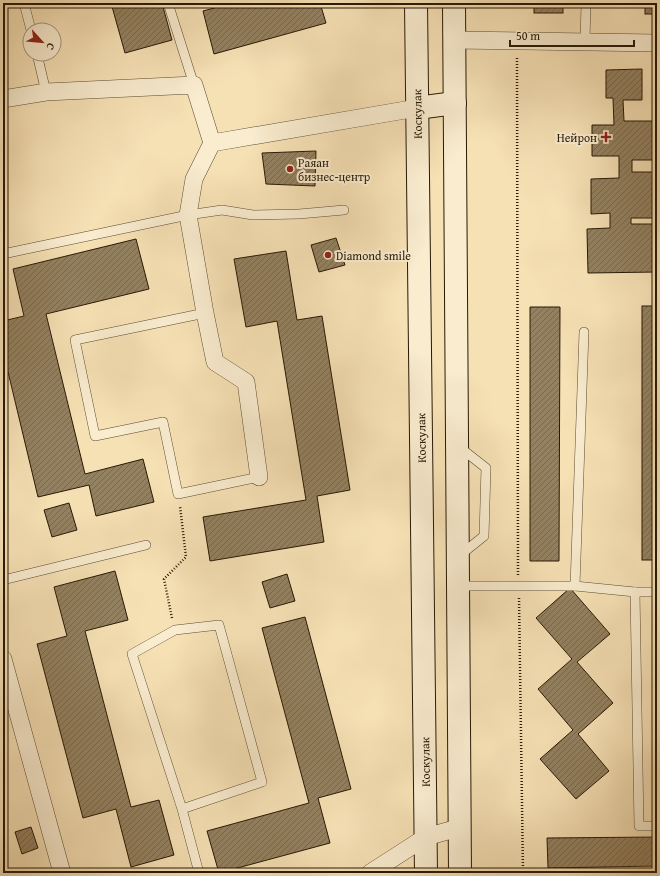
<svg xmlns="http://www.w3.org/2000/svg" width="660" height="876" font-family="'Gentium Book Plus',serif">
<style>
.building{fill:url(#building-hatch);stroke:#281905}
.lines{fill:none;stroke-linecap:round;stroke-linejoin:round}
.lane-casing{stroke:#5c4b31;stroke-width:10}
.street-casing{stroke:#5c4b31;stroke-width:18}
.secondary-casing{stroke:#281905;stroke-width:24}
.path{stroke:#281905;stroke-width:2.5;stroke-dasharray:1 2;stroke-linecap:butt}
.lane{stroke:#f9eccf;stroke-width:9}
.street{stroke:#f9eccf;stroke-width:17}
.secondary{stroke:#f9eccf;stroke-width:22}
.poi-dot{fill:#8f2418;stroke:#f9eccf;stroke-width:1.5}
.labels{text-anchor:middle;dominant-baseline:central;stroke-width:4;stroke-linejoin:round;paint-order:stroke}
.street-label{font-size:12px;fill:#281905;stroke:#f9eccf}
.poi-label{font-size:12px;fill:#281905;stroke:#f9eccf;text-anchor:start}
</style>
<defs>
<pattern id="building-hatch" width="6" height="6" patternUnits="userSpaceOnUse"><rect width="6" height="6" fill="#938161"/><path d="M-1 1l2-2M0 6l6-6M5 7l2-2" fill="none" stroke="#78694e"/></pattern>
</defs>
<rect width="100%" height="100%" fill="#f6e1b5"/>
<filter id="stains"><feTurbulence type="fractalNoise" baseFrequency=".005" numOctaves="4"/><feColorMatrix values="0 0 0 0 .2 0 0 0 0 .09 0 0 0 0 .02 0 0 0 .5 -.17"/></filter>
<radialGradient id="worn" r=".72"><stop offset=".6" stop-color="#630" stop-opacity="0"/><stop offset="1" stop-color="#630" stop-opacity=".3"/></radialGradient>
<g class="building">
<polygon points="78,3 91,3 79,7"/>
<polygon points="111,3 162,3 172,40 125,53"/>
<polygon points="233,3 320,3 326,23 214,54 203,11"/>
<rect x="534" y="3" width="29" height="10"/>
<rect x="645" y="3" width="12" height="11"/>
<polygon points="642,69 642,100 623,100 624,121 653,121 653,160 632,160 632,172 657,172 657,218 631,218 631,224 657,224 657,272 588,273 587,229 610,228 610,213 591,214 591,179 619,178 619,156 592,156 592,125 614,125 613,98 606,98 606,70"/>
<polygon points="316,151 315,186 266,184 262,153"/>
<polygon points="336,238 345,265 319,272 311,245"/>
<polygon points="136,239 149,289 46,314 85,474 143,459 154,502 96,516 89,485 38,497 3,351 3,321 24,316 13,269"/>
<polygon points="286,251 297,320 322,316 350,490 317,496 324,542 210,561 203,517 306,500 277,321 246,327 234,259"/>
<rect x="642" y="306" width="15" height="254"/>
<polygon points="530,307 560,307 559,561 530,561"/>
<polygon points="69,503 77,530 52,537 44,510"/>
<polygon points="115,571 128,620 85,631 131,807 159,800 174,855 131,867 116,809 83,818 37,644 67,636 54,587"/>
<polygon points="287,574 295,601 270,608 262,582"/>
<polygon points="570,588 610,634 577,662 613,703 578,734 609,771 576,799 540,759 573,730 538,689 572,659 536,618"/>
<polygon points="305,617 351,789 318,798 330,843 219,873 207,831 309,803 262,628"/>
<polygon points="31,827 38,848 22,854 15,832"/>
<polygon points="657,837 657,866 548,868 547,838"/>
</g>
<g class="lines">
<g class="lane-casing">
<g id="lane">
<polyline points="24,3 31,30"/>
<polyline points="168,3 194,85"/>
<polyline points="585,41 586,3"/>
<polyline points="37,54 46,92"/>
<polyline points="3,254 188,215 222,210 253,215 299,214 344,210"/>
<polyline points="205,313 75,340 95,436 163,422 178,494 259,477"/>
<polyline points="458,446 486,468 484,536 459,556"/>
<polyline points="3,580 146,545"/>
<polyline points="458,586 575,586 635,592 657,592"/>
<polyline points="575,586 584,332"/>
<polyline points="635,592 639,826 657,826"/>
<polyline points="182,809 262,782 219,625 175,630 132,654 182,809 199,873"/>
</g>
</g>
<g class="street-casing">
<g id="street">
<polyline points="453,40 657,43"/>
<polyline points="3,99 46,92 194,85 212,143 417,108"/>
<polyline points="212,143 194,179 188,215 205,313 215,362 246,382 259,477"/>
<polyline points="3,659 62,873"/>
<polyline points="370,873 426,837 458,828"/>
</g>
</g>
<g class="secondary-casing">
<g id="secondary">
<polyline points="416,3 426,873"/>
<polyline points="454,3 460,873"/>
<polyline points="417,108 455,103"/>
</g>
</g>
<g class="path">
<polyline points="517,58 518,575"/>
<polyline points="519,598 523,873"/>
<polyline points="172,618 164,579 186,557 180,506"/>
</g>
<use href="#lane" class="lane"/>
<use href="#street" class="street"/>
<use href="#secondary" class="secondary"/>
</g>
<g class="poi-dot">
<path d="M604 131h4v4h4v4h-4v4h-4v-4h-4v-4h4z"/>
<circle cx="290" cy="169" r="4"/>
<circle cx="328" cy="255" r="4"/>
</g>
<g class="labels">
<g class="street-label">
<text transform="translate(417 114) rotate(-91)">Коскулак</text>
<text transform="translate(421 438) rotate(-91)">Коскулак</text>
<text transform="translate(425 762) rotate(-91)">Коскулак</text>
</g>
<g class="poi-label">
<text x="597" y="137" text-anchor="end">Нейрон</text>
<text x="298" y="162">Раяан<tspan x="298" dy="14">бизнес-центр</tspan></text>
<text x="336" y="255">Diamond smile</text>
</g>
</g>
<rect width="660" height="876" fill="none" stroke="#f6e1b5" stroke-width="16"/>
<rect x="4" y="4" width="652" height="868" fill="none" stroke="#281905" stroke-width="2"/>
<rect x="8" y="8" width="644" height="860" fill="none" stroke="#281905"/>
<g transform="translate(42 42) rotate(117)"><circle r="19" fill="#f9eccf" stroke="#a5987e"/>
<path d="M0-3L7 15L0 10L-7 15Z" fill="#8f2418"/>
<text y="-6" font-size="11" font-weight="bold" text-anchor="middle" fill="#281905">С</text>
</g>
<path d="M510 40v6h124v-6" fill="none" stroke="#281905" stroke-width="2"/>
<text x="516" y="40" font-size="12" fill="#281905" stroke="#f9eccf" stroke-width="3" paint-order="stroke">50 m</text>
<rect width="100%" height="100%" filter="url(#stains)"/>
<rect width="100%" height="100%" fill="url(#worn)"/>
</svg>
